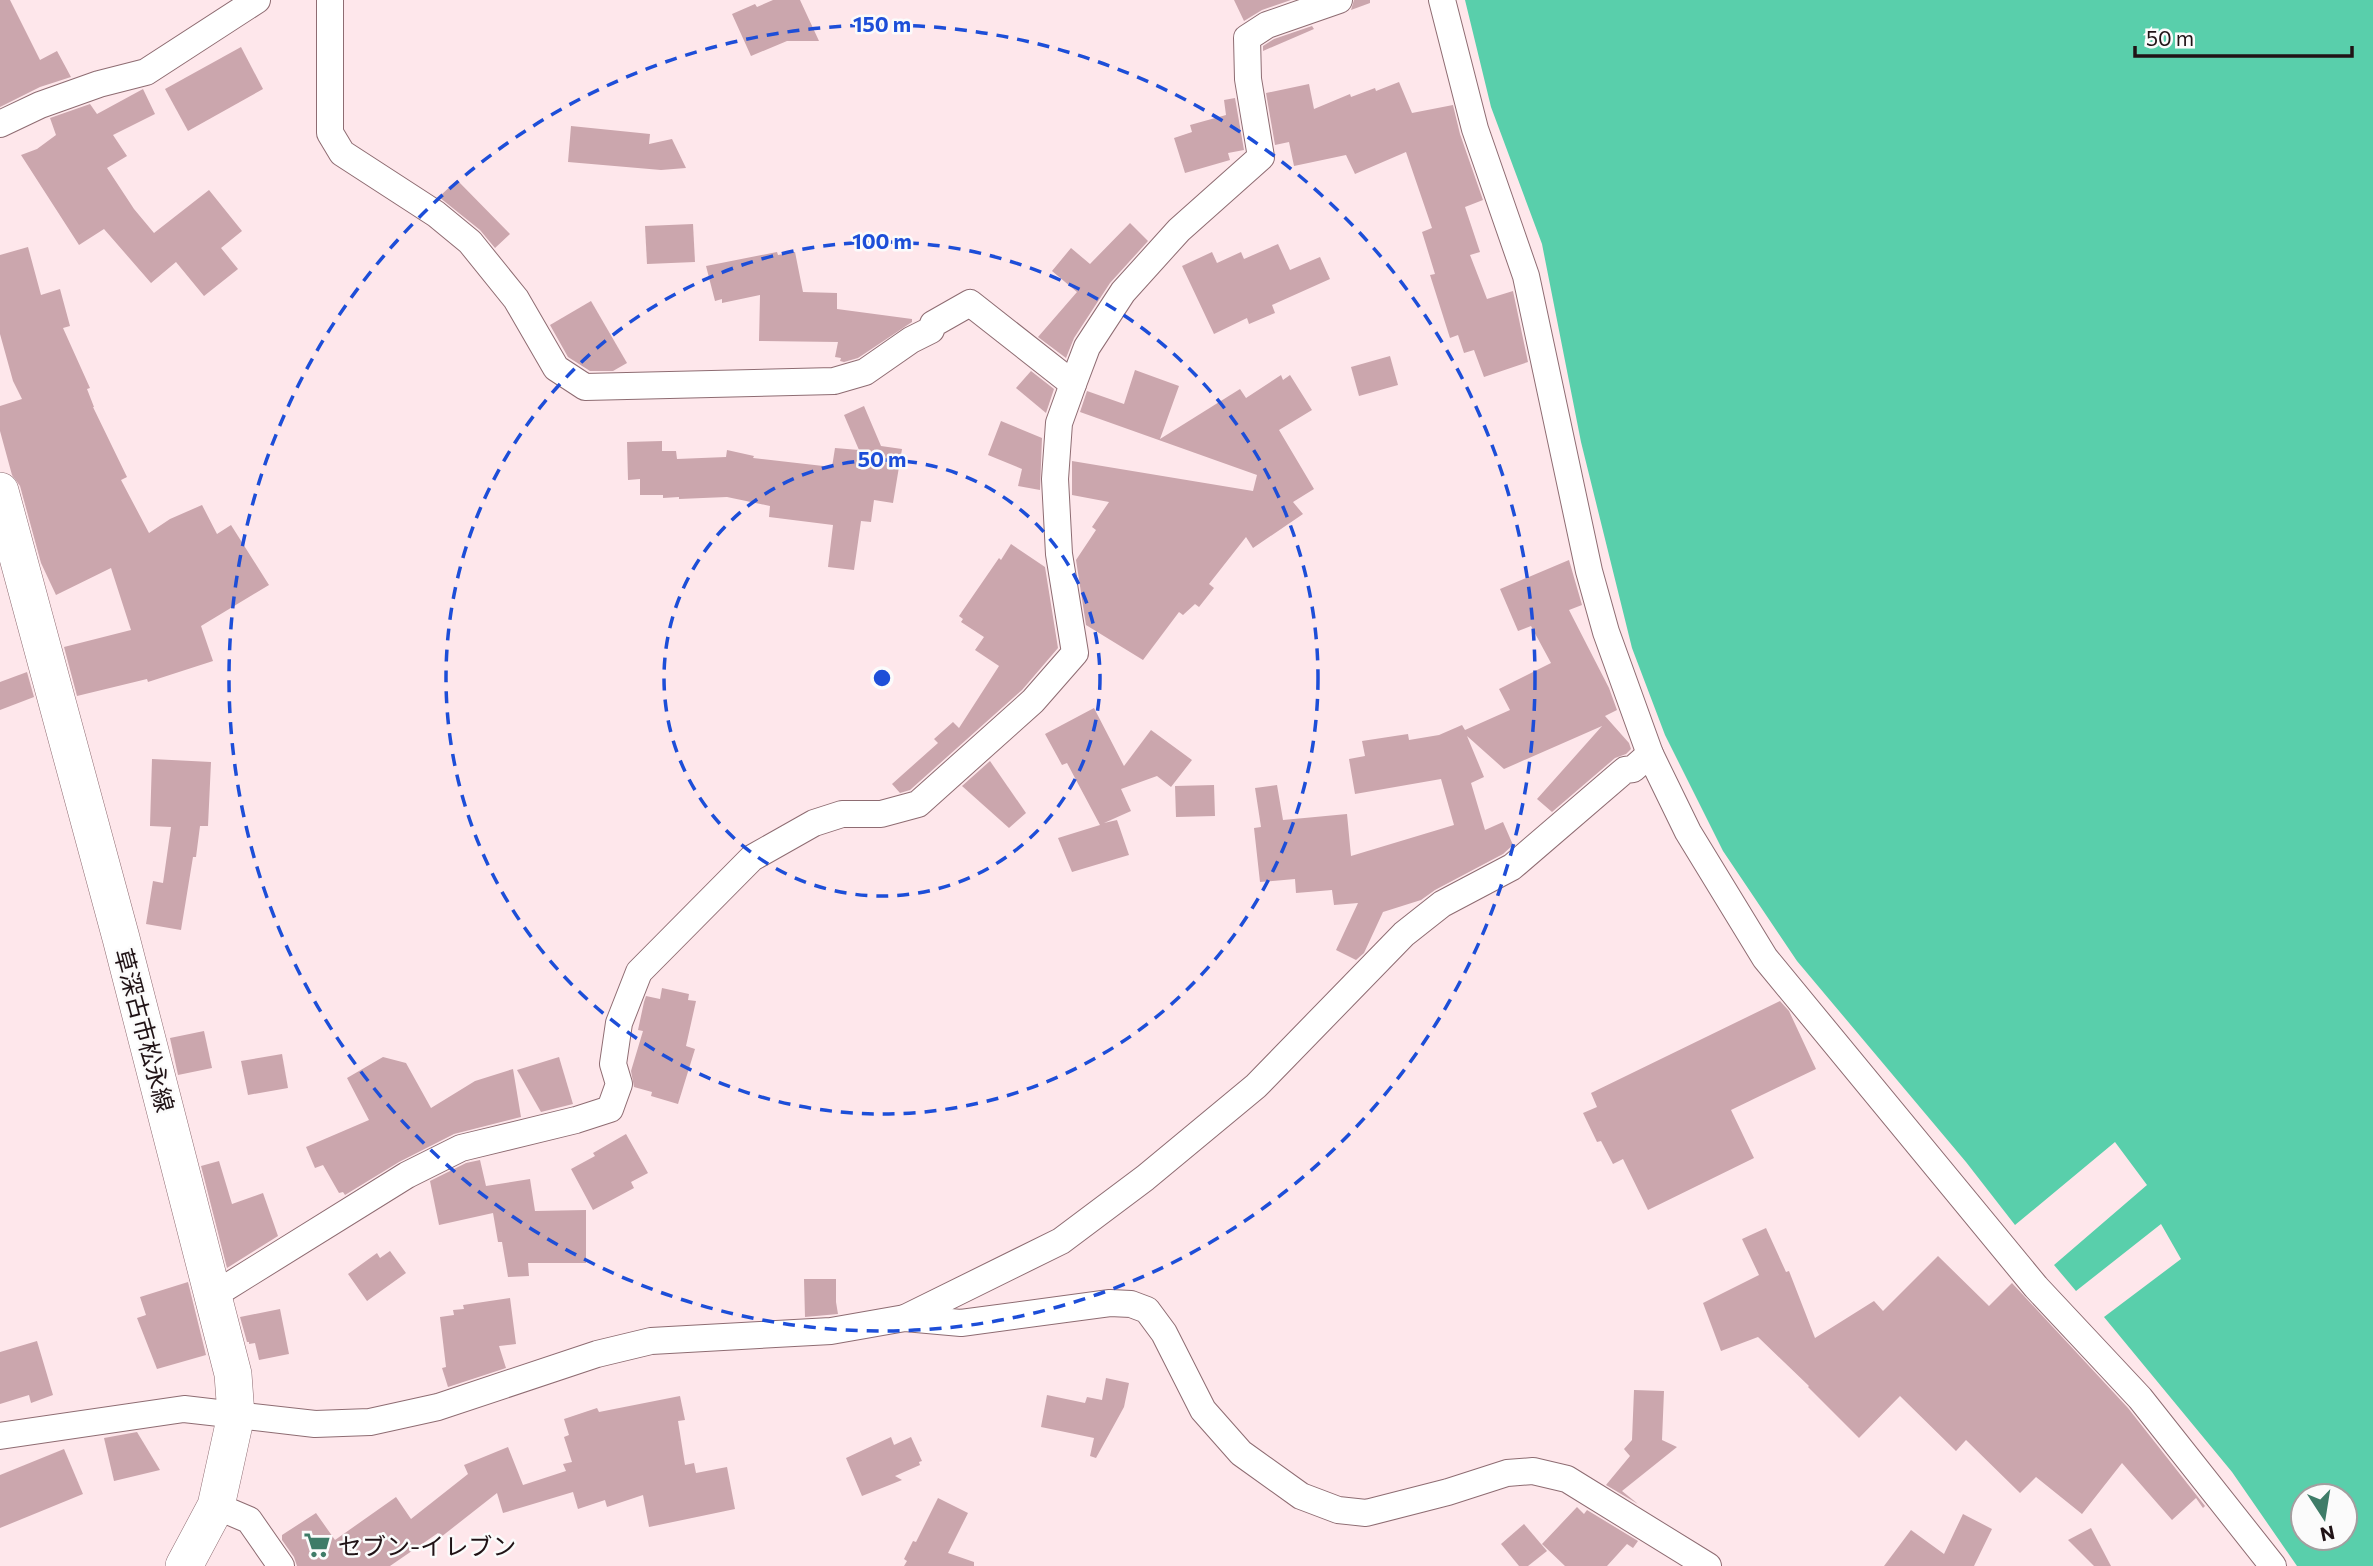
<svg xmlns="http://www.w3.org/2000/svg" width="2373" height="1566" font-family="Commissioner,'Noto Sans JP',sans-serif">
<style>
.water{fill:#59cfab;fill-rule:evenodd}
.building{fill:#cba6ad}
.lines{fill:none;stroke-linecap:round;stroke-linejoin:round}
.street-casing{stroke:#8e6c72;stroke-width:28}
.secondary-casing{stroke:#8e6c72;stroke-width:38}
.street{stroke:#fff;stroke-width:26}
.secondary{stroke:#fff;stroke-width:37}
.ring{fill:none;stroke:#1d4ed8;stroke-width:3.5;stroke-dasharray:12 9}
.labels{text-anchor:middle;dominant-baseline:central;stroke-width:5;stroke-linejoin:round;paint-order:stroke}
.street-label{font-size:24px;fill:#201316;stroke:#fbfbfb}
.poi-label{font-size:24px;fill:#201316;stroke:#fbfbfb;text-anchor:start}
.centre{fill:#1d4ed8;stroke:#fbfbfb;stroke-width:3.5}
.ring-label{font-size:21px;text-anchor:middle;font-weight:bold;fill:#1d4ed8;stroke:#fbfbfb;stroke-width:5;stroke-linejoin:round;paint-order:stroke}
</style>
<rect width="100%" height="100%" fill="#fee7eb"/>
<path class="water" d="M 1465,0 L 2373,0 L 2373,1566 L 2297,1566 L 2232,1472 L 2104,1317 L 2181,1259 L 2161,1224 L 2076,1291 L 2054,1265 L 2147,1185 L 2115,1142 L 2015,1225 L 1966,1162 L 1797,961 L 1723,851 L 1665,735 L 1632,648 L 1581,442 L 1542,244 L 1491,107 ZM 2303,1496 L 2345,1496 L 2345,1538 L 2303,1538 Z"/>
<g class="building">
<polygon points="0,0 10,0 40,60 57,51 71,77 40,87 0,107"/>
<polygon points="773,0 800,0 819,41 787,41 751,56 732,14 755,4 757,7"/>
<polygon points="1234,0 1291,0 1262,10 1244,21"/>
<polygon points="1354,0 1370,0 1370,3 1351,10"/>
<polygon points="1312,26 1314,29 1263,51 1263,46 1274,39"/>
<polygon points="241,47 263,89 188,131 165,89"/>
<polygon points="1399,82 1412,113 1453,105 1460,134 1483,200 1465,207 1480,252 1470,255 1487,299 1513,291 1528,362 1484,377 1474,350 1464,353 1458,335 1450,338 1430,275 1435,274 1422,232 1432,228 1406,152 1355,174 1346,155 1294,166 1289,142 1275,145 1266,93 1309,84 1314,109 1350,94 1351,97 1375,88 1376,91"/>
<polygon points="143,89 155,114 113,135 127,156 107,168 134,209 154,233 209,190 242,231 221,248 238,269 204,296 176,262 151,283 104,229 79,245 21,155 37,149 56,135 50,118 90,104 97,114"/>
<polygon points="1235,98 1244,150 1228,153 1230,160 1185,173 1174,138 1192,132 1190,125 1226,115 1224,100"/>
<polygon points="571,126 650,134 649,144 672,139 686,168 661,170 568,162"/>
<polygon points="457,180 510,234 495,248 480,230 439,197"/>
<polygon points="1130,223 1148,241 1110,283 1074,338 1066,358 1038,337 1077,292 1052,271 1071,248 1090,264"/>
<polygon points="693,224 695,262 647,264 645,226"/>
<polygon points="1278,244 1290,270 1320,257 1330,279 1272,305 1275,313 1249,324 1247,318 1214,334 1182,266 1212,252 1217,263 1241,252 1244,259"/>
<polygon points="28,247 41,295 60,289 70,326 63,328 90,388 87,389 94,407 93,407 127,477 121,480 149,533 170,519 202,505 217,534 231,525 269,585 201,626 213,661 148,682 147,679 77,696 64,647 131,630 111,568 56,595 41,563 20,486 12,475 0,431 0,406 22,399 13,381 0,334 0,255"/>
<polygon points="777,252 778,255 795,252 803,292 837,293 837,309 912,319 912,322 858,358 844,362 840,361 841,358 835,357 838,342 759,341 760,295 722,303 722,299 715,301 706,266"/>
<polygon points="591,301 627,363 613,371 590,371 568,357 550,325"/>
<polygon points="1390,356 1398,385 1359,396 1351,367"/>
<polygon points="1135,370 1179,386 1160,439 1240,389 1246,398 1281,375 1283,380 1290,375 1312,410 1279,430 1314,489 1293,502 1303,514 1253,548 1246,537 1209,584 1214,588 1199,607 1195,604 1183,615 1179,612 1143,660 1086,625 1076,560 1096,530 1092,527 1109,502 1072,495 1072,461 1253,491 1257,475 1080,412 1087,391 1124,404"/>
<polygon points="1031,371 1054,389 1046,413 1016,388"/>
<polygon points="864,406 881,446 902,449 893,503 874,500 871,522 861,521 854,570 828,567 833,525 769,517 770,506 727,497 679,499 679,497 663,498 663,495 640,495 640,479 628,480 627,442 662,441 662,451 676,451 677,459 726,457 727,450 754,456 753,458 832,467 835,448 859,450 844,415"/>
<polygon points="1001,421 1042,438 1040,490 1018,486 1022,469 988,455"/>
<polygon points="1011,544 1045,567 1058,648 1022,690 910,790 900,793 892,784 938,743 934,739 953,722 959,728 999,666 975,650 984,637 961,622 963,619 959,616 999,558 1001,560"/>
<polygon points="1569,560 1582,605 1569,610 1609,688 1617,710 1605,716 1629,743 1631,749 1626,754 1615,758 1552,812 1537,799 1602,726 1504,769 1467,736 1484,777 1471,783 1485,830 1503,822 1513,845 1503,854 1435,890 1421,900 1383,912 1364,953 1356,960 1336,950 1358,903 1334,905 1332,890 1296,893 1295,879 1260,882 1254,828 1261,827 1255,788 1277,785 1283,820 1347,814 1351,856 1454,825 1441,779 1355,794 1349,759 1365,756 1362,741 1408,734 1409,740 1439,735 1462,725 1465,730 1510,710 1499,689 1551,663 1531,626 1518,631 1500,589"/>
<polygon points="27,672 34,697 0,710 0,682"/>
<polygon points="1094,708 1124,766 1151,730 1192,760 1171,787 1157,776 1121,789 1131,811 1104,823 1117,820 1129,855 1072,872 1058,838 1100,825 1067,763 1062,765 1045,734"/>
<polygon points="152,759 211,762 208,826 200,826 196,857 193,857 181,930 146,924 153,881 163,883 171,827 150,826"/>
<polygon points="990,761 1026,813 1009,828 962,786"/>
<polygon points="1214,785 1215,816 1176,817 1175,786"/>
<polygon points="662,988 689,994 688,1000 696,1001 686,1046 695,1049 678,1104 651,1096 652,1092 634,1087 631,1071 643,1031 638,1030 644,1002 646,996 660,999"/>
<polygon points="1780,1001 1789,1011 1816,1069 1731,1110 1754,1158 1648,1210 1623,1159 1613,1164 1601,1141 1597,1142 1583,1113 1597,1107 1591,1093"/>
<polygon points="204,1031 212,1068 178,1075 170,1038"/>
<polygon points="282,1054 288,1088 248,1095 241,1061"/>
<polygon points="383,1057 406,1063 431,1108 475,1081 513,1069 521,1117 454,1134 399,1162 345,1195 343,1192 339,1193 323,1165 315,1168 306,1147 369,1120 347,1078"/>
<polygon points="559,1057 573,1104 541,1112 517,1070"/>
<polygon points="626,1134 648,1173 631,1182 634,1188 593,1210 571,1169 595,1156 593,1153"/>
<polygon points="480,1160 486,1186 530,1179 535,1211 586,1210 586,1263 528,1263 529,1276 508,1277 502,1242 498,1242 493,1213 439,1225 430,1181 466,1163"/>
<polygon points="219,1161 232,1204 263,1193 278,1236 227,1268 201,1166"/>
<polygon points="1766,1228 1786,1272 1789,1271 1815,1338 1874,1301 1883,1311 1938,1256 1989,1306 2012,1283 2128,1408 2205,1506 2203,1508 2196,1498 2172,1520 2122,1463 2082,1514 2036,1477 2020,1493 1966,1440 1956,1451 1900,1396 1859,1438 1808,1387 1809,1386 1758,1337 1721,1351 1703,1303 1759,1275 1742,1239"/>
<polygon points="390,1251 406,1273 367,1301 348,1274 377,1253 380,1258"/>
<polygon points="804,1279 836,1279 836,1302 838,1314 805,1317"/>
<polygon points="188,1282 206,1355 157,1369 137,1318 146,1315 140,1297"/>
<polygon points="510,1298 516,1344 499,1346 506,1368 448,1387 442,1368 446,1367 440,1317 454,1315 453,1310 464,1309 463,1305"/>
<polygon points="280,1309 289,1354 259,1360 255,1343 249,1344 249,1342 247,1342 240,1317"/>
<polygon points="37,1341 53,1395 31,1403 29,1395 0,1404 0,1352"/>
<polygon points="1106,1378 1129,1383 1124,1407 1096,1458 1090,1456 1094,1438 1041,1427 1047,1395 1085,1403 1087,1397 1102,1400"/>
<polygon points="1634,1390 1664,1391 1662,1440 1677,1447 1622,1491 1638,1504 1606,1485 1630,1456 1624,1449 1632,1440"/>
<polygon points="680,1396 685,1420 678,1421 685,1465 694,1463 696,1473 727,1467 735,1509 649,1527 643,1495 607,1507 605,1500 578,1509 573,1492 503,1513 497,1493 441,1537 438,1533 390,1566 297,1566 294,1557 282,1540 282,1535 316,1513 335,1540 396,1497 411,1519 468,1474 464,1465 508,1447 523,1485 566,1471 563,1464 572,1462 564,1437 569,1435 564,1419 597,1408 599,1412"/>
<polygon points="137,1432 160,1470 114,1481 104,1438"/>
<polygon points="891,1437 894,1445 911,1437 922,1461 919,1462 920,1465 895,1476 902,1480 862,1496 846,1458"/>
<polygon points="64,1449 83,1494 0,1528 0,1475"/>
<polygon points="938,1498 968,1513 948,1553 974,1562 974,1566 904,1566 907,1561 904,1559 913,1541 916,1542"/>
<polygon points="1577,1507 1584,1514 1587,1510 1638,1541 1633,1548 1627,1544 1607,1566 1565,1566 1542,1544"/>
<polygon points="1963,1514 1992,1529 1974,1566 1884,1566 1911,1530 1944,1554"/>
<polygon points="1524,1524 1547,1551 1528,1566 1519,1566 1501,1544"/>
<polygon points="2091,1528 2111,1566 2094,1566 2068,1540"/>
</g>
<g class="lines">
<g class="street-casing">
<g id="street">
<polyline points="330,0 330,133 342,153 436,214 470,242 516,299 556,368 585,387 834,381 865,372 911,340 931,330 933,324 970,303 1073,384"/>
<polyline points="1442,0 1475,129 1526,276 1589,571 1606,632 1650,754 1688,832 1765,958 2036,1287 2140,1398 2273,1566"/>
<polyline points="0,124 40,105 99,84 146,72 257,0"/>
<polyline points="214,1295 407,1175 461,1148 576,1120 610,1109 619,1084 613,1064 619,1023 639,972 752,858 814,823 842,814 881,814 918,804 1033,701 1075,653 1059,554 1055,479 1059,423 1073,384 1087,347 1123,292 1179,230 1261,157 1248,79 1247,38 1267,25 1339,0"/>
<polyline points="907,1317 1061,1241 1145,1178 1256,1086 1404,934 1442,904 1512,867 1625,770 1633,769 1650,754"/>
<polyline points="0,1436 184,1409 315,1424 370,1422 438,1407 597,1354 651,1341 831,1331 905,1318 961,1323 1110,1303 1131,1304 1147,1310 1164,1333 1203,1410 1241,1453 1301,1496 1338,1510 1366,1513 1448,1492 1507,1473 1533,1471 1567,1479 1708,1566"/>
<polyline points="216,1506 249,1520 281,1566"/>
</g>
</g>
<g class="secondary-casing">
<polyline id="secondary" points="0,491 121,938 233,1374 236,1415 216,1506 184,1566"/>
</g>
<use href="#street" class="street"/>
<use href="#secondary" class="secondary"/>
</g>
<g class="ring">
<circle cx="882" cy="678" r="218"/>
<circle cx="882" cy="678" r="436"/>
<circle cx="882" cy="678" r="653"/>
</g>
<defs>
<g id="supermarket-bare" transform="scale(2.1)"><path d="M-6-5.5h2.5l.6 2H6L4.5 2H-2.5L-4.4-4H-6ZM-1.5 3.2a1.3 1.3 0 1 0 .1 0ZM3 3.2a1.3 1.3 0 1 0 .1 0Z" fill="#3e7c68" stroke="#fbfbfb" stroke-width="2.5" paint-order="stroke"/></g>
</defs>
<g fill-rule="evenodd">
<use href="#supermarket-bare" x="317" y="1545"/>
</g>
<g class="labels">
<g class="street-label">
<text transform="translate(145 1030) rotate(75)">草深古市松永線</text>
</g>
<g class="poi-label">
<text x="338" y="1545">セブン-イレブン</text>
</g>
</g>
<circle cx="882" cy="678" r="10" class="centre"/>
<g class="ring-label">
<text x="882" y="32">150 m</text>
<text x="882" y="249">100 m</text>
<text x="882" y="467">50 m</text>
</g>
<g transform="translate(2324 1517) rotate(168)"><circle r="33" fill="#fbfbfb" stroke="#a39e9f" stroke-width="2"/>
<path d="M0-5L12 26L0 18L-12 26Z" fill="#3e7c68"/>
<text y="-10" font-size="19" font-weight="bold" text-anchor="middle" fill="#201316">N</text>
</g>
<path d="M2135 46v10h217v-10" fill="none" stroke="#201316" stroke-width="3.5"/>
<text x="2146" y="46" font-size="21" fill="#201316" stroke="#fbfbfb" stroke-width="5" paint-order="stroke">50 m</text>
</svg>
